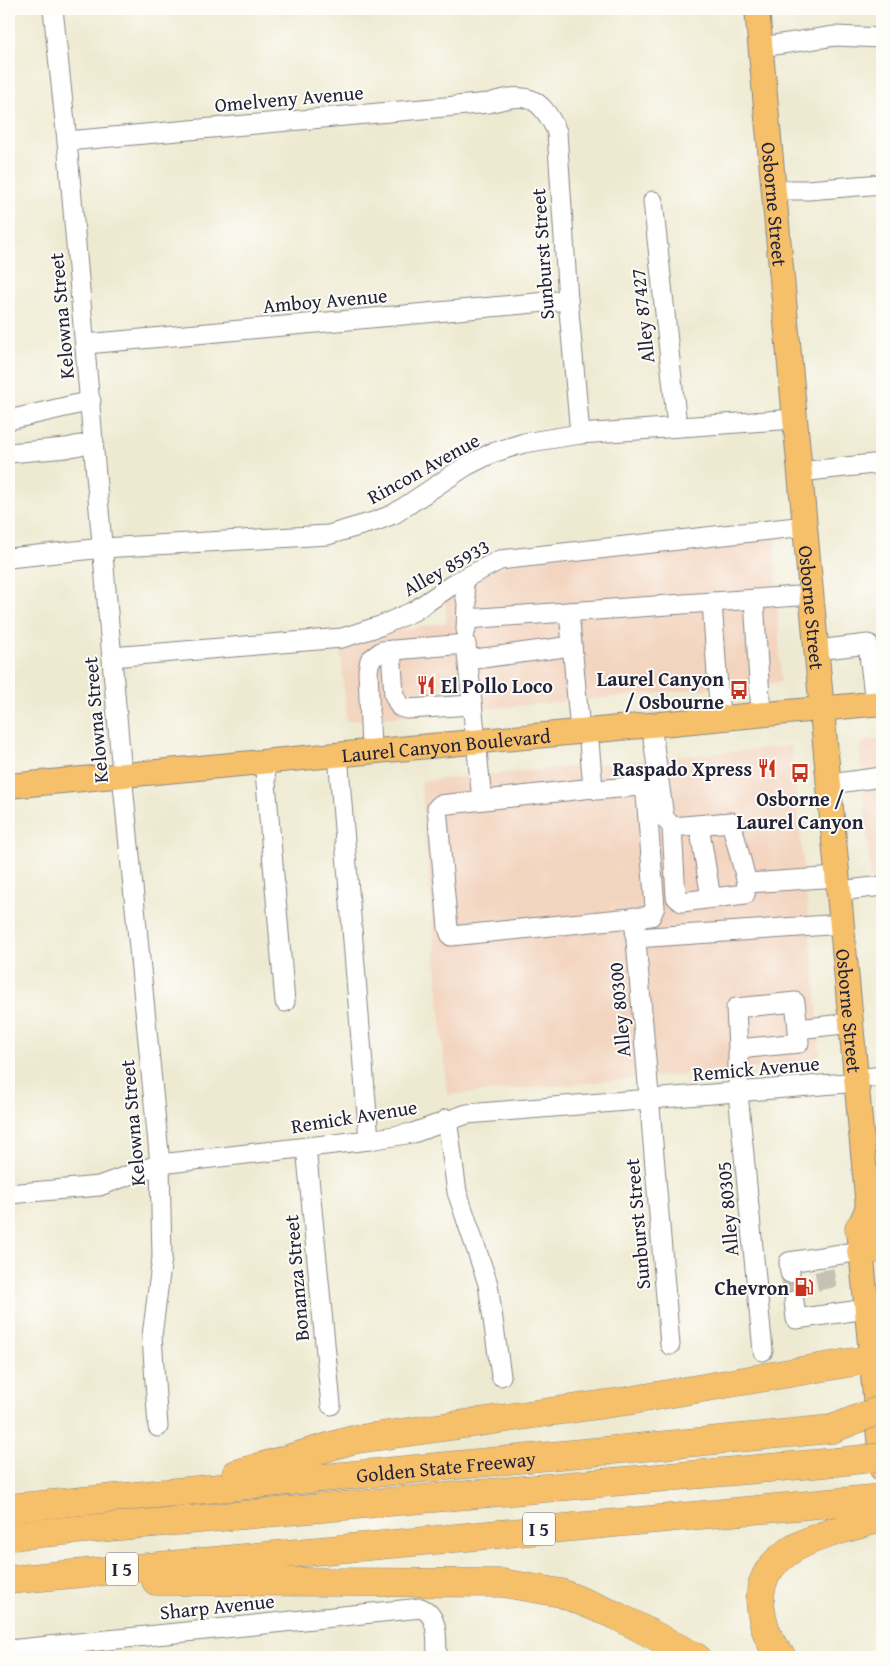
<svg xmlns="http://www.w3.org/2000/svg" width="891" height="1666" font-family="'Gentium Book Plus',serif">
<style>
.built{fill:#f3d4bf}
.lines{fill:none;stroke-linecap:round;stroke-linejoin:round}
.minor-tunnel{stroke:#c5c2b3;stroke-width:19;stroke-dasharray:19 9;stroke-linecap:butt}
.minor-casing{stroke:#888686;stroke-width:21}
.major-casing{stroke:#888686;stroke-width:26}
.highway-casing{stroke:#888686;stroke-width:29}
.minor{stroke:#fff;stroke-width:19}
.major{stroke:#f6c06b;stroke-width:24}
.highway{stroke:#f6c06b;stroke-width:28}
.highway-bridge-casing{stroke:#888686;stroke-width:29;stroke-linecap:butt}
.highway-bridge{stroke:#f6c06b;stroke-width:28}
.labels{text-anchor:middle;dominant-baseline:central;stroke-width:4;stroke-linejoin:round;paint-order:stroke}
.shield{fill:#fdfcf7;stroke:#646373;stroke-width:1}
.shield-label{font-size:19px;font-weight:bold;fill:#22223b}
.street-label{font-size:20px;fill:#22223b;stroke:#fdfcf7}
.poi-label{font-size:20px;font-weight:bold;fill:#22223b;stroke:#fdfcf7;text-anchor:end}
</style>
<rect width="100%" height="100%" fill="#fdfcf7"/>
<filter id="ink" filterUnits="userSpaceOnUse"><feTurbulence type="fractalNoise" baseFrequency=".02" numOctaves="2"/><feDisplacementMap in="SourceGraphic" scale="10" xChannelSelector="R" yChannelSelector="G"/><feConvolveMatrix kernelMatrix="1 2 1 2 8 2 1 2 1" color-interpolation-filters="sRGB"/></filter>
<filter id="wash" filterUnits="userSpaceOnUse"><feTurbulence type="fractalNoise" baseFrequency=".0096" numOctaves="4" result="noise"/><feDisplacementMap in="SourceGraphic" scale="20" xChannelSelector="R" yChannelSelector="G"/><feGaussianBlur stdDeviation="1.12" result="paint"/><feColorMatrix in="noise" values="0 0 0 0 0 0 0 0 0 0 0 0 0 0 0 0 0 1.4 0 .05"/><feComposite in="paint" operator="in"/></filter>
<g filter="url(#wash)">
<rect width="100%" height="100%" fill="#eeead1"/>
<g class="built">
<polygon points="774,534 781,682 347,721 340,644 390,631 446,623 445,598 486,572 531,559"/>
<polygon points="882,739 882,1001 859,748 864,741"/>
<polygon points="791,746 816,992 820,1055 815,1063 447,1095 421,781"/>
</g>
</g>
<g filter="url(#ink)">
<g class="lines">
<g class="minor-tunnel">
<polyline points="824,1270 829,1297"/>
<polyline points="790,1273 794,1301"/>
</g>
<g class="minor-casing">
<g id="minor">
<polyline points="53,9 67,141 122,774 160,1164 162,1258 152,1336 158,1427"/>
<polyline points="761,47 835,36 882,38"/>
<path d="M 67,141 L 489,103 C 526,92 540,95 557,132 L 568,300 L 580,434"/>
<polyline points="774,190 808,190 882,184"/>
<polyline points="653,201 677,426"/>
<polyline points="86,344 568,300"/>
<polyline points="9,420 91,401"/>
<polyline points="9,453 66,448 94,442"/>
<polyline points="800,472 882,463"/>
<polyline points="9,558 103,548 328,535 376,521 394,514 466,466 492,453 524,443 580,434 794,419"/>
<polyline points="462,580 467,603 466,630"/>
<polyline points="754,599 761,714"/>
<polyline points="712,602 720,718"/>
<polyline points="569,612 580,731"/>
<polyline points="467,619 812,595"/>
<polyline points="391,650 394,695 400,707 407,709 472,705"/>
<polyline points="817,650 868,644 870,662 882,660"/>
<polyline points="112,657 342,638 380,626 414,611 455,583 500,560 805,526"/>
<polyline points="468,660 572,646"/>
<polyline points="870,662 875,704"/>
<polyline points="651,724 664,817 672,827 676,897 682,902 745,894 747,883 838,877"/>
<polyline points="588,730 593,788 597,790 639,786 643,788 646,795 655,907 651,916 451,936 448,928 437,808 440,805 593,788"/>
<polyline points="371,750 368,671 370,660 382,651 466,644 482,800"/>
<polyline points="338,754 369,1140"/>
<polyline points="264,760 285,1002"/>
<polyline points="830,784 882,777"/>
<polyline points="699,825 711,898"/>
<polyline points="672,827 731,822 747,883"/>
<polyline points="840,891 882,886"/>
<polyline points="634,917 670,1345"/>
<polyline points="636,938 843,924"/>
<polyline points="738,1049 736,1008 795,1002 798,1029"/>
<polyline points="857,1079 882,1076"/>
<polyline points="447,1119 457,1192 488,1284 501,1376"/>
<polyline points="306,1147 331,1405"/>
<polyline points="9,1194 99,1186 160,1164 369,1140 413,1133 467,1114 858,1082"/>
<polyline points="790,1273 789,1262 861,1251"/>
<polyline points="794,1301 796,1319 867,1309"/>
<polyline points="763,1351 738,1093 738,1049 799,1043 798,1029 852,1023"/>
<path d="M 9,1650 L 421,1608 C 440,1616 436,1640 437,1657"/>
</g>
</g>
<g class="major-casing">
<g id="major">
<path id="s1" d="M 757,9 L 868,1207 L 859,1228 L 882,1469"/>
<path id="s2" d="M 9,786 L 882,703"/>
</g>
</g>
<g class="highway-casing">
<g id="highway">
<polyline points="859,1228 882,1223"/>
<polyline points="861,1251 882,1248"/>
<polyline points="236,1474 352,1440 627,1401 871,1359"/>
<path id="s3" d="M 9,1508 L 832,1429"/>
<polyline points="9,1536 836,1462"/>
<polyline points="9,1580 882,1498"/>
<polyline points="156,1581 503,1583 561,1593 615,1615 696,1657"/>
<path d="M 782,1657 C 769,1644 764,1628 761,1610 C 751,1544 838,1532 882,1518"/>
</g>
</g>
<use href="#minor" class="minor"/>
<use href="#major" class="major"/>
<use href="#highway" class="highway"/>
<g class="highway-bridge-casing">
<g id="highway-bridge">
<polyline points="832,1429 882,1409"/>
<polyline points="836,1462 882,1457"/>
</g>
</g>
<use href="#highway-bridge" class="highway-bridge"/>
</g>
</g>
<defs>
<g id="restaurant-bare" transform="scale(1.5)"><path d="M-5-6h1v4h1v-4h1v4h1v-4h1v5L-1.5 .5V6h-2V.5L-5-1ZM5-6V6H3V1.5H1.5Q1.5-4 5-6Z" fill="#c8321e" stroke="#fdfcf7" stroke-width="2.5" paint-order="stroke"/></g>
<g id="bus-bare" transform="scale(1.5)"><path d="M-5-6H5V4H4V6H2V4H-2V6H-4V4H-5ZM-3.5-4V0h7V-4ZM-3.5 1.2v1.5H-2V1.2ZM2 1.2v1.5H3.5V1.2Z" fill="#c8321e" stroke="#fdfcf7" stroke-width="2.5" paint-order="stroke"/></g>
<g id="fuel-bare" transform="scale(1.5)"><path d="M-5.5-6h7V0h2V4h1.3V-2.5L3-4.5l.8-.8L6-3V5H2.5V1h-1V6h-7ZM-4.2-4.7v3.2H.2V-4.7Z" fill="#c8321e" stroke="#fdfcf7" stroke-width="2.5" paint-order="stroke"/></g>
</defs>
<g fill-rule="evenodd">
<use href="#restaurant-bare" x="426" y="685"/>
<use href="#bus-bare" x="739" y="690"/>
<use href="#restaurant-bare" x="767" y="768"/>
<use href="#bus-bare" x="800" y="773"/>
<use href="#fuel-bare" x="804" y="1287"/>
</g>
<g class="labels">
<g class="shield">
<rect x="523" y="1512.5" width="32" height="33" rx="4"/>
<rect x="106" y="1552.5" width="32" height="33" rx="4"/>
</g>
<g class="shield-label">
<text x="539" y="1529">I 5</text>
<text x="122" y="1569">I 5</text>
</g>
<g class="street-label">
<text transform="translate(289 98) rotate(-5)">Omelveny Avenue</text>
<text stroke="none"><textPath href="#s1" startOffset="196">Osborne Street</textPath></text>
<text transform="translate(542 254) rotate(-94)">Sunburst Street</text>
<text transform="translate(325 300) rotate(-5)">Amboy Avenue</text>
<text transform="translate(61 316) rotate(-95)">Kelowna Street</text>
<text transform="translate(642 316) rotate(-96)">Alley 87427</text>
<text transform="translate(423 468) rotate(-29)">Rincon Avenue</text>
<text transform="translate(446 567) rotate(-29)">Alley 85933</text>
<text stroke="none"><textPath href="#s1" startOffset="601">Osborne Street</textPath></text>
<text transform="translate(95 720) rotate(-95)">Kelowna Street</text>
<text stroke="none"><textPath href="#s2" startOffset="439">Laurel Canyon Boulevard</textPath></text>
<text transform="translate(619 1010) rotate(-95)">Alley 80300</text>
<text stroke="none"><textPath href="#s1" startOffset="1006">Osborne Street</textPath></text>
<text transform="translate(756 1068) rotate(-5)">Remick Avenue</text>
<text transform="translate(354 1116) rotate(-9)">Remick Avenue</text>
<text transform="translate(132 1123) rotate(-95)">Kelowna Street</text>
<text transform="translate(727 1209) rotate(-95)">Alley 80305</text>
<text transform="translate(637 1224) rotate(-95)">Sunburst Street</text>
<text transform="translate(296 1278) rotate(-95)">Bonanza Street</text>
<text stroke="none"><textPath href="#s3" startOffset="439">Golden State Freeway</textPath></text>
<text transform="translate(217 1606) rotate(-6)">Sharp Avenue</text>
</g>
<g class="poi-label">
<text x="724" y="678">Laurel Canyon<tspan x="724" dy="23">/ Osbourne</tspan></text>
<text x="441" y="685" text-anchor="start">El Pollo Loco</text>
<text x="752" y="768">Raspado Xpress</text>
<text x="800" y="798" text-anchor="middle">Osborne /<tspan x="800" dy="23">Laurel Canyon</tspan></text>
<text x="789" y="1287">Chevron</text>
</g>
</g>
<rect width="891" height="1666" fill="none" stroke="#fdfcf7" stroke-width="30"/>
</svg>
